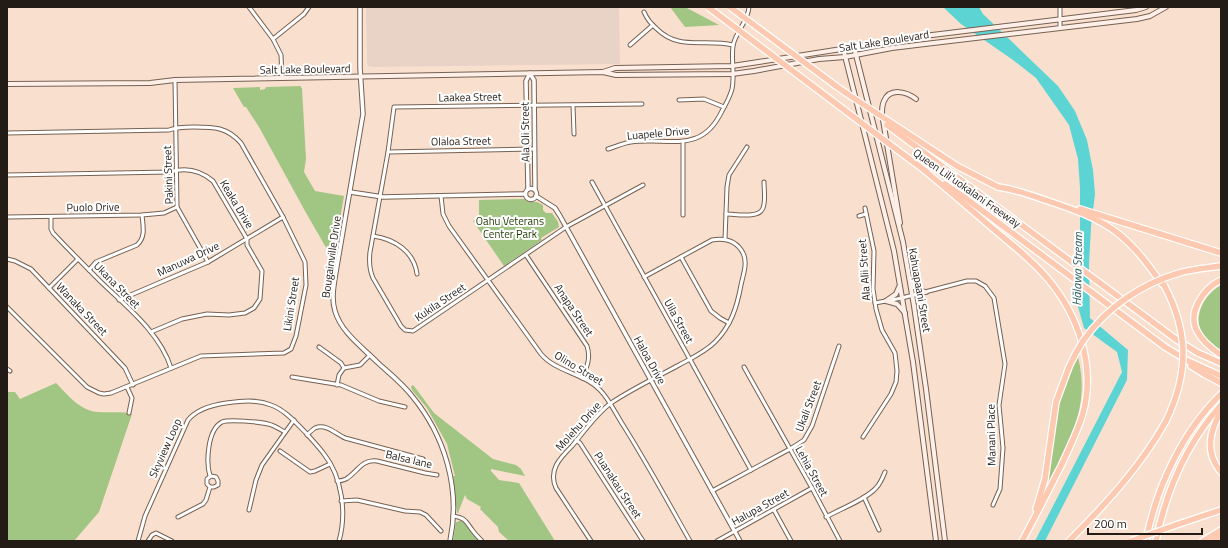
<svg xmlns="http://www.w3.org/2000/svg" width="1228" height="548" font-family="'Titillium Web',sans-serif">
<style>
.education{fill:#e9d2c6}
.green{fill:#a1c583}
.water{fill:#5cd4d4}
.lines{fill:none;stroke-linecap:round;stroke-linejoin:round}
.minor-casing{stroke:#766152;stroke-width:5}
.tertiary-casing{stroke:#766152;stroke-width:5.5}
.secondary-casing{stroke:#766152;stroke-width:6}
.motorway-casing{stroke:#fff;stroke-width:8}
.minor{stroke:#fff;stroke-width:3}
.tertiary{stroke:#fff;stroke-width:3.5}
.secondary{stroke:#feefe8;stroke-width:4}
.motorway{stroke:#fdc9b1;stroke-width:5.5}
.motorway-bridge-casing{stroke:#fff;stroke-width:8;stroke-linecap:butt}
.motorway-bridge{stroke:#fdc9b1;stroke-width:5.5}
.labels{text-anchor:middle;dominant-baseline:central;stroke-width:4;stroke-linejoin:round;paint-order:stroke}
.street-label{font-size:11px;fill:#231b15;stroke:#fff}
.park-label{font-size:11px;fill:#1e3601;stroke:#fff}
.water-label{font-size:12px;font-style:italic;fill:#2a5d5d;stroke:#fff}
</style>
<rect width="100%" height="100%" fill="#f9e0ce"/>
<polygon class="education" points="366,7 619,7 620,64 373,67 368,66 367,63"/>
<g class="green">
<polygon points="670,7 685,7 719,25 685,27"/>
<polygon points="301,86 301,88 302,88 306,159 304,172 315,191 344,196 335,247 334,247 332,258 305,211 259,127 246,107 244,107 233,88 260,87 260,90 265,89 266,87"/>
<polygon points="524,199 529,202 537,202 543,205 543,210 546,213 552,213 558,222 559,227 541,238 542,240 504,266 473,221 479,216 479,200"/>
<path d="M 1221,285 L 1221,354 C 1216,349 1209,345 1205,339 C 1191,320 1202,296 1221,285 Z"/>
<path d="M 1078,357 C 1091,408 1068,444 1046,488 L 1060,399 L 1068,376 Z"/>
<path d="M 56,383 C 68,395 80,411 98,412 C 110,413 121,411 132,414 L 99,512 L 74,541 L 7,541 L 7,392 L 15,392 L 20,399 Z"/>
<polygon points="412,385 414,386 434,413 493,459 516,465 521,469 525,476 491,469 491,471 499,480 519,483 555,541 509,541 499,532 498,527 480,509 481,507 467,499 465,495 458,513 457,513 453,476 455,476 447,444 427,408 412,390 411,387"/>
<polygon points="460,521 466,521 482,541 453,541 456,522"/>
</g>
<polygon class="water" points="943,7 979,7 983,14 1058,86 1075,111 1087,140 1093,170 1095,194 1091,227 1089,265 1090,318 1128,350 1127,380 1045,541 1035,541 1122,372 1117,352 1084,328 1077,303 1080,229 1080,188 1078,159 1069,125 1036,78 1013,60 961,24"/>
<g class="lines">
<g class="minor-casing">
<g id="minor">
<polyline points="249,7 273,39 281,55 282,78"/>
<polyline points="1060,7 1060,28"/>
<path d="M 644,12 C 647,19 651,24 657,29 C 679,51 705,38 733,45"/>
<polyline points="273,39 304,14 309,7"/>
<polyline points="630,45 653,25"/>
<polyline points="175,80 177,207 208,262"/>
<polyline points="679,100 704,99 724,107"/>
<path d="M 642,104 L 394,107 L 388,152 L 370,252 C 369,261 369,269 373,278 L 401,326 L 405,330 L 413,331 L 566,227 L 643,185"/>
<polyline points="573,105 574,134"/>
<path d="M 7,133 L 169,130 C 177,127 185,127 194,127 C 214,127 227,127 241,143 L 283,217 L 305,262 L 306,285 L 296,336 L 291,349 L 284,353 L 201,356 L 111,393 L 104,394 L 99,393 L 87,387 L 7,307"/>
<path d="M 608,149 C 615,147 623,143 631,142 C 669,137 701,155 722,111 C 726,104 730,97 732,89 C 735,75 731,60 733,46 C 735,32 748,22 749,7"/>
<polyline points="388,152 534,149"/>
<path d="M 7,175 L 170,172 C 186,167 200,170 213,181 L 247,239 L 247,245 L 262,271 L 260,299 L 254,308 L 245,313 L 229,315 L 207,314 L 182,319 L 151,332"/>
<polyline points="592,182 751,470"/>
<path d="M 441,196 L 443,214 L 449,226 L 541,354 C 556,372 584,373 600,390 C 609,399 616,414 623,425 C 647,463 668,502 690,541"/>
<path d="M 726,214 C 736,214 759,219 763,208 C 766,200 764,190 764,182"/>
<polyline points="683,215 683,142"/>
<polyline points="859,216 866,214"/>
<polyline points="7,217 142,215 164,213 177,207"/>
<path d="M 51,217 L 51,229 L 53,233 C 69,250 85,266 101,282 C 127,307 160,333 171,368"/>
<path d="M 373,236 C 394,239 414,251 417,274"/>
<polyline points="725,239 727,187 729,175 747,147"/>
<path d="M 526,255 L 587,346 C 591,358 587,367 582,378"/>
<polyline points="681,257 711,311 720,318 729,323"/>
<polyline points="7,259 15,261 31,269 125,368 133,385"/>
<path d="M 89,270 L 96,262 L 137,245 C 146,237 143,226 142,215"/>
<polyline points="49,288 78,259"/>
<polyline points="119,300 208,262 283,217"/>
<polyline points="875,303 902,298 967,281 976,281 985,286 994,298 1005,364 999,405 1003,448 1000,489 993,505"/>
<polyline points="319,347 341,363 344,368"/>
<polyline points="744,367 812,488 840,541"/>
<polyline points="7,369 10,371"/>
<polyline points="292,377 341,385 379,401 405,407"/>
<polyline points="337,385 339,375 344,368 360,365 370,355"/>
<polyline points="127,387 132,398 129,413"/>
<path d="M 307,435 C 309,433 312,430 315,428 C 326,423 336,434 345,438 L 423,459"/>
<polyline points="863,437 891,394 896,382 897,371 895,353 882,330 876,309 873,289 874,251 865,208"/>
<polyline points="576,440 580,443 643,541"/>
<polyline points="280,451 310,472 315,471 330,464"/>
<path d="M 210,476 C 206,463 207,430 222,422 C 229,419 260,422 268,424 C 274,425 279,429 285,432"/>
<path d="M 337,481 C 340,481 344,480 346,479 C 358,472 361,459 377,461 L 425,473 L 437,475"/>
<polyline points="712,491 790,449 804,440 812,426 839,346"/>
<polyline points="864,497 879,530"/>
<polyline points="341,501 357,500 405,511 420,512 426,515 441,531"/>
<polyline points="249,510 256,480 262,465 294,420"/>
<polyline points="774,510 791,541"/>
<path d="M 453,516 C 466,518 466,522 473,531 C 476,535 479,538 482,541"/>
<polyline points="178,517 203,504 206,500 210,487 207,484 207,479 211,476 216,477 218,481 218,485 214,487 210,487"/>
<path d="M 826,517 C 840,509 865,500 876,488 C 880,484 883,477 885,472"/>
<path d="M 138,541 L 145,516 L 188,420 C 197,409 212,405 226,403 C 241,401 256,399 271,405 C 285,410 295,422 306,433 C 312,440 318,446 324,454 C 342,477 347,513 339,541"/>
<polyline points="148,541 152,535 156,533 172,541"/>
<path d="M 591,541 L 556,488 C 548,470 560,458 572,446 C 583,433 597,413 611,403 C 632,389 657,377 679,365 C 692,358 705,352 715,342 C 731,326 737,307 741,285 C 743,275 748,263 743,253 C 736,240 724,238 712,240 L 644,277"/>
<polyline points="717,541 812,488"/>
</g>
</g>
<g class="tertiary-casing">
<g id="tertiary">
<path d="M 360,7 L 360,68 L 363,114 L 336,272 C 334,285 331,298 335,311 C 341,332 362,347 377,362 C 389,373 402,383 412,396 C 445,436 461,489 450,541"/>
<polyline points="530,74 534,80 535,190"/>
<circle cx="531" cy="194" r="5.5"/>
<polyline points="528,189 526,81 530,73"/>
<polyline points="350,192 383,197 525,194"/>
<polyline points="536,196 555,208 560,216 740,541"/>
</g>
</g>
<g class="secondary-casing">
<g id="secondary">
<polyline points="854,47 903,242 914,306 926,389 945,541"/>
<polyline points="843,48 894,251 913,362 936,541"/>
<polyline points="603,72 615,68 732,66 752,63 924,36 1136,10 1146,7"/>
<polyline points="7,84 150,83 175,80 603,72 616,75 732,74 754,71 819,59 845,57 892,48 925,44 1137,19 1150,16 1166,7"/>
<path d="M 900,223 L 882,114 C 882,110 882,105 884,101 C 890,87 907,92 916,99"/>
<path d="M 911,282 C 914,288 918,292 926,292"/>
<polyline points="886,301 897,304 905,313"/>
<polyline points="886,301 896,294 899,287"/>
</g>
</g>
<g class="motorway-casing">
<g id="motorway">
<polyline points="836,86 846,93"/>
<polyline points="896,149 927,172"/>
<path d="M 924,170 C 947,189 969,208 991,227 C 1010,243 1031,259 1047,278 C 1078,314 1096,366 1083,413 C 1078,431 1069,448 1061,466 C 1048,491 1036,516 1022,541"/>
<polyline points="945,184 964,197 1165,347 1188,361 1221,376"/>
<path d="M 998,187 C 1013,189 1028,194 1042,199 C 1069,208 1098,217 1120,235 C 1137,249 1149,266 1162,284"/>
<polyline points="977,192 1177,340 1198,353 1221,363"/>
<polyline points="1080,209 1221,253"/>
<path d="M 1221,280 C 1204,288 1187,312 1197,331 C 1202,341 1212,349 1221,355"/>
<polyline points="1191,366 1204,374 1221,383"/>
<path d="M 1221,411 C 1210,431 1204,452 1221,472"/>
<polyline points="1036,509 1045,479 1056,402 1069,367"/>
<polyline points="1176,525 1221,510"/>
<path d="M 1069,541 C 1106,504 1141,466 1166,421"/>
<path d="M 1146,541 C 1156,488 1182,432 1221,394"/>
<path d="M 1156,541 C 1166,491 1187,443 1221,405"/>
<polyline points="1203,541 1221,530"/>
<polyline points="1213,541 1221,536"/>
</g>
</g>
<use href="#minor" class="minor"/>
<use href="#tertiary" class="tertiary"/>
<use href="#secondary" class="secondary"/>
<use href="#motorway" class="motorway"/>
<g class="motorway-bridge-casing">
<g id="motorway-bridge">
<polyline points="708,7 896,149"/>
<polyline points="730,7 836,86"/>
<polyline points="846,93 957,166 998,187"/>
<polyline points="887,125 977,192"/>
<path d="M 1164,285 C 1189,332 1189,373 1166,421"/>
<path d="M 1069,367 C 1073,358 1078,349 1083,341 C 1106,308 1141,284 1179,273 C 1193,269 1207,268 1221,266"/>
<polyline points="1131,541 1176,525"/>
</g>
</g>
<use href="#motorway-bridge" class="motorway-bridge"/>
</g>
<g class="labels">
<g class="street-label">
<text transform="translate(884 41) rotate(-9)">Salt Lake Boulevard</text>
<text transform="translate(305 69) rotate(-1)">Salt Lake Boulevard</text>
<text transform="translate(470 97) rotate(-1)">Laakea Street</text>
<text transform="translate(525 132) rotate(-91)">Ala Oli Street</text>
<text transform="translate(658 133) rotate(-5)">Luapele Drive</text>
<text transform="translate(461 141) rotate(-1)">Olaloa Street</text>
<text transform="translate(168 175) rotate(-92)">Pakini Street</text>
<text transform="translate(967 188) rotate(35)">Queen Liliʻuokalani Freeway</text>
<text transform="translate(237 204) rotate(59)">Keaka Drive</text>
<text transform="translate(93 207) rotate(-1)">Puolo Drive</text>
<text transform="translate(331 257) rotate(-82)">Bougainville Drive</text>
<text transform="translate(188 259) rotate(-25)">Manuwa Drive</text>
<text transform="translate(864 270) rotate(-94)">Ala Alii Street</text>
<text transform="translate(117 285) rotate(45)">Ukana Street</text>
<text transform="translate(920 290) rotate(80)">Kahuapaani Street</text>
<text transform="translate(440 302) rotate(-34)">Kukila Street</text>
<text transform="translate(291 304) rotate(-81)">Likini Street</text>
<text transform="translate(82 309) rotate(46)">Wanaka Street</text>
<text transform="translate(574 310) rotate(56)">Anapa Street</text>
<text transform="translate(679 321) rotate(61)">Uila Street</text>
<text transform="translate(650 360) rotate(61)">Haloa Drive</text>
<text transform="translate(579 368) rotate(31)">Olino Street</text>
<text transform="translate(808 406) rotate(-69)">Ukali Street</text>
<text transform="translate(578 426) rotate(-48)">Molehu Drive</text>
<text transform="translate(991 435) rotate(-91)">Manani Place</text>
<text transform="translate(165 448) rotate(-66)">Skyview Loop</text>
<text transform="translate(409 459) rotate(13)">Balsa lane</text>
<text transform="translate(812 471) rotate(61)">Lehia Street</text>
<text transform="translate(618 485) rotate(57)">Puanakau Street</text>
<text transform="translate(760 507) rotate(-29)">Halupa Street</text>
</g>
<g class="park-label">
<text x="510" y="221">Oahu Veterans<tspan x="510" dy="13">Center Park</tspan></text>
</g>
<g class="water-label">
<text transform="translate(1077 269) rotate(-89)">Hālawa Stream</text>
</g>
</g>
<rect width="1228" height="548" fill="none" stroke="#231b15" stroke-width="16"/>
<path d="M1088 528v6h114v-6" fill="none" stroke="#231b15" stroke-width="2"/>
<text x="1094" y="528" font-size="12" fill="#231b15" stroke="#ffffff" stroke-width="3" paint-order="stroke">200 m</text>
</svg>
